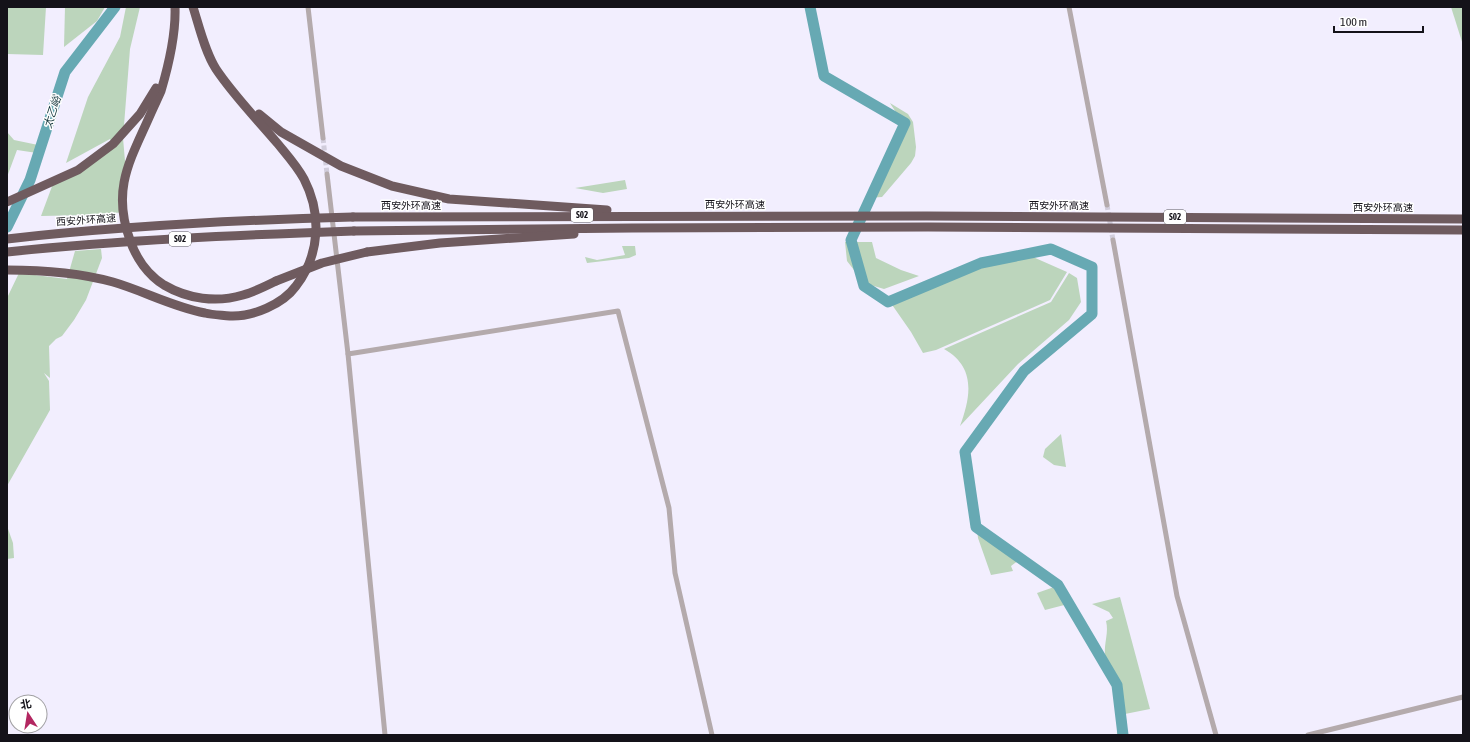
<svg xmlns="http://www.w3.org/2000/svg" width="1470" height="742" font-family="'Asap Condensed','Noto Sans SC',sans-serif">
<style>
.green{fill:#bcd5bc}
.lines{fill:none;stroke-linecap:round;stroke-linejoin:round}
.river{stroke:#67a9b3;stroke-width:11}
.street-tunnel{stroke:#d1cddc;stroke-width:5;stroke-dasharray:5 2.5;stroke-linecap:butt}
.street{stroke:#b4aaac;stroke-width:5}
.highway{stroke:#6f5b5f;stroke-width:9}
.highway-bridge{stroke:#6f5b5f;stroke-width:9}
.labels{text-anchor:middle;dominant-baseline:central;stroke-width:3;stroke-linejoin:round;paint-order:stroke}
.shield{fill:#fff;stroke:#5a595e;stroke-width:1}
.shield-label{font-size:9px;font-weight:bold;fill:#141219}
.street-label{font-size:10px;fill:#141219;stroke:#fff}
.water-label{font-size:11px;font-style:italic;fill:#15373c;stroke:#fff}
</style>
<rect width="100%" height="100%" fill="#f2eefe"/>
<g class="green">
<polygon points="7,7 46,7 43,55 7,54"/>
<polygon points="65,7 105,7 97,21 64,47"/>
<polygon points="126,7 140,7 130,49 123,138 127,184 126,212 91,215 41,216 54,181 114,147 110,139 66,163 88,97 120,37"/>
<polygon points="1451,7 1463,7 1463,45"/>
<path d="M 890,103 L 908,114 L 913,122 L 916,147 L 915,156 L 911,163 L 882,197 L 867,198 C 883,176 907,150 899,120 C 898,114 893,108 890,103 Z"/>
<polygon points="7,132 14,140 43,146 37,153 17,150 7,177"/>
<polygon points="625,180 627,189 603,193 575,188"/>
<polygon points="845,242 872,242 876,258 901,270 919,276 884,289 864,283 847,261"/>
<polygon points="622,246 635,246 636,255 629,258 587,263 585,257 597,260 625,255"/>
<polygon points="101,249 102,258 86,300 74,320 62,336 56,339 49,346 50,378 44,373 49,381 50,410 7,486 7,298 19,273 67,279 75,251"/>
<polygon points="1012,254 1033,257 1067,272 1050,300 936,350 923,353 911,332 888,299 892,299 929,289"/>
<path d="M 1069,273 L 1077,278 L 1081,302 L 1069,320 L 1018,364 L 960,426 C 971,396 976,367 944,349 L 1051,302 Z"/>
<polygon points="1061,434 1066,467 1054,465 1043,457 1045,449"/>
<polygon points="7,526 13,543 14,558 7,559"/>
<polygon points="977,529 1019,560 1011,566 1013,571 991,575 978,538"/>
<polygon points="1057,586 1072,603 1045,610 1037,593"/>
<path d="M 1120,597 L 1150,709 L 1125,714 L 1127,724 L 1126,735 L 1117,735 C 1117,725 1121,696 1119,689 C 1115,677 1107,667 1105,654 C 1104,643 1109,632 1106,621 L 1113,618 L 1109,612 L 1092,604 Z"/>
</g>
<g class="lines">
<g class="river">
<polyline points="810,7 824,76 905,123 851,240 864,286 888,302 981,263 1051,249 1092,267 1092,314 1024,371 965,452 976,527 1058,585 1117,685 1123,735"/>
<polyline points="7,227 30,180 65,72 115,7"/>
</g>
<g class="street-tunnel">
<polyline points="323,138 327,174"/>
<polyline points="1107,205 1113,240"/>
</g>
<g class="street">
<polyline points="308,7 323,138"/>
<polyline points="1069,7 1107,205"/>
<polyline points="327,174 348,354 618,311 669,508 675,573 712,735"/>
<polyline points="1113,240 1177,596 1216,735"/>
<polyline points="348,354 385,735"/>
<polyline points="1308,735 1463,697"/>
</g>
<g class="highway">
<path d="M 175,7 C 176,35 169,64 161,91 C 158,98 154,106 151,113 C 131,159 111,188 130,240 C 136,258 148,275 164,285 C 188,299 216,303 243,295 C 254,292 266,286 276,281"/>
<polyline points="259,114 281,132 341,166 392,186 449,199 607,210"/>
<polyline points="7,202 78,170 113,144 140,114 156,88"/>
<polyline points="353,217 927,216 1463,219"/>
<polyline points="354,231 633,228 928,227 1463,230"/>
<polyline points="367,252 440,243 574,234"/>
<path d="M 7,270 C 41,270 80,273 113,282 C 144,291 173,307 205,313 C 213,315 222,315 230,316 C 253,317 283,304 296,286 C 320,255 322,214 304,179 C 297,166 287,155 278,144 C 257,119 234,96 216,69 C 205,52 199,26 193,7"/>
</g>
<g class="highway-bridge">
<path d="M 7,239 C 122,226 238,220 353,217"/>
<path d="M 7,252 C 122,240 238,235 354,231"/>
<polyline points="276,281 322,263 367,252"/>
</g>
</g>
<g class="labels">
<g class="shield">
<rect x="571" y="208" width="22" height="14" rx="3"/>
<rect x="1164" y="210" width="22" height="14" rx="3"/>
<rect x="169" y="232" width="22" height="14" rx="3"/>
</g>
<g class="shield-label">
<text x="582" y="215">S02</text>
<text x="1175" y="217">S02</text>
<text x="180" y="239">S02</text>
</g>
<g class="street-label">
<text x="735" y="204">西安外环高速</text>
<text x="411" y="205">西安外环高速</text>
<text x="1059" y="205">西安外环高速</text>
<text x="1383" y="207">西安外环高速</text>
<text transform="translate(86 220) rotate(-4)">西安外环高速</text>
</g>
<g class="water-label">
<text transform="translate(52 112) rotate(-72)">太乙峪</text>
</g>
</g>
<rect width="1470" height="742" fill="none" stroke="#141219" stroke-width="16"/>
<g transform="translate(28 714) rotate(348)"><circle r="19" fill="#ffffff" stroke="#a1a0a3"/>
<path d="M0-3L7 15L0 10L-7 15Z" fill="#b32761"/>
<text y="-6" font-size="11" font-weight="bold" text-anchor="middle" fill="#141219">北</text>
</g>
<path d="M1334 26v6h89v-6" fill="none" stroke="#141219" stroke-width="2"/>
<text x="1340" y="26" font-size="12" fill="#141219" stroke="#ffffff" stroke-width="3" paint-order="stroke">100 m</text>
</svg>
